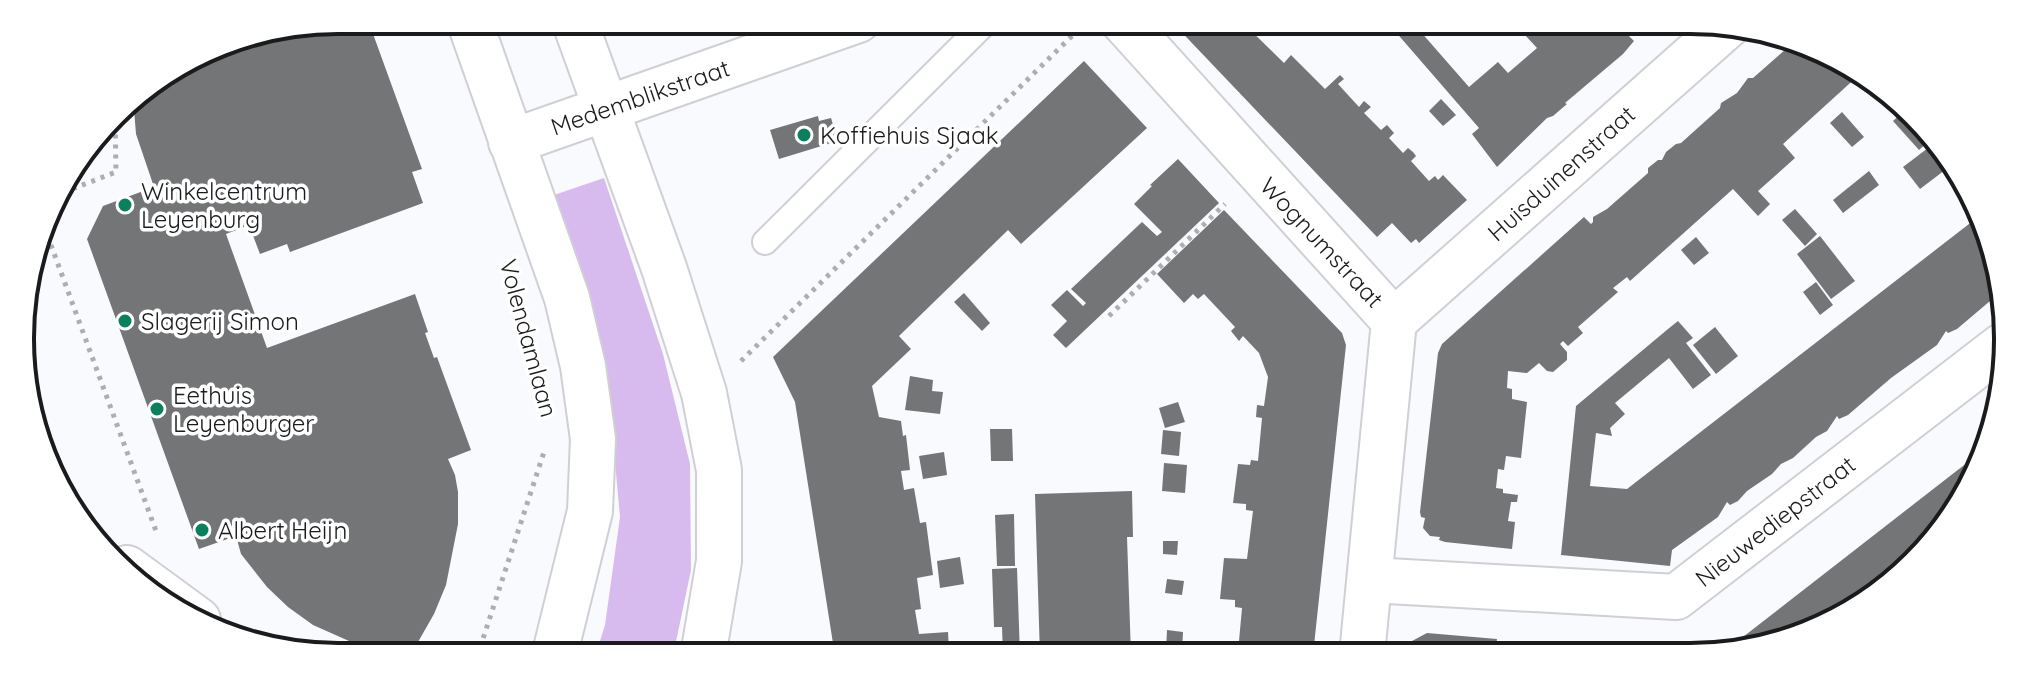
<svg xmlns="http://www.w3.org/2000/svg" width="2028" height="677" font-family="Quicksand,sans-serif">
<style>
.green{fill:#d7baee}
.building{fill:#737577}
.lines{fill:none;stroke-linecap:round;stroke-linejoin:round}
.service-casing{stroke:#cfd0d3;stroke-width:28}
.minor-casing{stroke:#cfd0d3;stroke-width:48}
.tertiary-casing{stroke:#cfd0d3;stroke-width:48}
.path{stroke:#adaeb1;stroke-width:5;stroke-dasharray:4 6;stroke-linecap:butt}
.service{stroke:#fff;stroke-width:24}
.minor{stroke:#fff;stroke-width:44}
.tertiary{stroke:#fff;stroke-width:44}
.poi-dot{fill:#0b805f;stroke:#fff;stroke-width:3}
.labels{text-anchor:middle;dominant-baseline:central;stroke-width:7;stroke-linejoin:round;paint-order:stroke}
.street-label{font-size:24px;fill:#1a1b1c;stroke:#fff}
.poi-label{font-size:24px;fill:#1a1b1c;stroke:#fff;text-anchor:start}
.rim{fill:none;stroke:#1a1b1c;stroke-width:4}
</style>
<rect width="100%" height="100%" fill="#f9fafd"/>
<polygon class="green" points="604,178 663,354 690,464 691,570 673,656 595,657 605,625 620,517 608,384 582,277 554,195"/>
<g class="building">
<polygon points="338,20 368,20 422,169 412,172 423,203 290,252 287,244 260,254 249,225 226,234 267,348 415,294 428,332 425,333 434,358 437,357 471,450 448,459 455,475 458,492 458,524 446,585 434,614 418,642 401,657 365,657 367,649 313,625 288,607 267,587 241,554 236,536 199,549 87,239 103,206 154,187 136,134 133,97 217,44"/>
<polygon points="1170,20 1244,20 1242,22 1284,63 1291,55 1325,89 1340,75 1344,79 1338,84 1359,107 1364,101 1371,107 1364,113 1381,130 1387,125 1394,133 1389,138 1403,153 1408,148 1413,152 1416,156 1411,161 1429,181 1435,176 1438,180 1443,175 1467,200 1419,243 1416,239 1411,243 1392,223 1377,237"/>
<polygon points="1405,20 1433,20 1420,31 1469,87 1498,62 1508,73 1537,48 1523,33 1537,20 1563,20 1566,22 1568,20 1647,20 1646,24 1629,36 1634,41 1623,54 1565,103 1567,104 1553,116 1547,118 1497,167 1472,134 1479,128 1394,30"/>
<polygon points="1794,42 1860,74 1783,144 1795,158 1758,191 1770,204 1758,216 1733,189 1630,281 1627,277 1613,288 1618,292 1578,327 1583,333 1568,346 1563,341 1560,344 1567,352 1567,360 1553,372 1547,371 1539,363 1527,373 1508,371 1507,388 1512,389 1512,399 1527,402 1521,458 1506,456 1504,470 1498,469 1496,488 1503,489 1503,493 1518,495 1517,502 1511,502 1508,521 1515,522 1512,549 1445,542 1439,540 1440,537 1430,536 1423,528 1425,518 1421,517 1420,512 1438,353 1442,344 1584,217 1591,224 1593,222 1593,217 1607,209 1648,173 1648,168 1658,160 1662,160 1666,152 1676,144 1681,143 1720,108 1721,103 1737,93 1748,78 1753,78"/>
<polygon points="1084,61 1147,128 1021,244 1008,230 899,336 911,349 872,386 879,417 901,421 903,436 906,435 910,470 901,471 904,490 914,488 920,523 926,522 933,575 917,578 921,609 915,610 919,634 948,632 949,651 952,650 953,656 835,656 795,402 773,357"/>
<polygon points="1441,99 1456,115 1443,126 1429,111"/>
<polygon points="1905,110 1930,140 1919,150 1893,121"/>
<polygon points="1842,112 1864,137 1852,147 1830,123"/>
<polygon points="818,116 819,121 831,118 838,141 779,159 770,130"/>
<polygon points="1932,145 1949,167 1920,189 1903,167"/>
<polygon points="1178,159 1219,203 1066,348 1053,335 1067,321 1051,305 1067,290 1083,306 1086,303 1071,289 1142,222 1157,236 1162,232 1134,204 1152,186 1150,185"/>
<polygon points="1869,171 1879,185 1843,213 1833,200"/>
<polygon points="1795,209 1817,234 1805,246 1782,220"/>
<polygon points="1224,210 1342,333 1346,345 1313,655 1230,655 1231,651 1238,652 1242,608 1235,607 1235,600 1220,599 1224,558 1247,559 1253,511 1246,510 1246,504 1233,503 1238,464 1250,465 1251,460 1258,461 1262,418 1256,417 1257,405 1264,406 1268,377 1259,353 1243,336 1239,341 1231,331 1235,327 1204,294 1198,299 1193,294 1184,303 1157,274"/>
<polygon points="1978,217 2003,290 1957,329 1948,333 1946,331 1937,345 1891,378 1848,415 1839,419 1837,416 1827,431 1816,437 1793,458 1781,464 1772,474 1747,491 1738,501 1730,505 1727,502 1718,517 1672,550 1670,566 1561,555 1576,406 1668,329 1678,321 1693,338 1686,343 1711,375 1693,389 1669,358 1615,403 1625,414 1610,428 1612,436 1596,433 1590,486 1627,489"/>
<polygon points="1820,236 1855,281 1831,299 1797,254"/>
<polygon points="1696,237 1709,253 1694,265 1681,250"/>
<polygon points="1816,282 1833,305 1820,315 1803,292"/>
<polygon points="964,293 990,323 982,331 954,302"/>
<polygon points="1715,327 1738,356 1716,374 1693,345"/>
<polygon points="910,376 933,380 932,391 943,392 940,414 905,410"/>
<polygon points="1178,402 1185,422 1165,428 1159,408"/>
<polygon points="990,429 1012,429 1013,461 991,461"/>
<polygon points="1163,430 1181,432 1179,456 1161,454"/>
<polygon points="1986,448 1965,498 1900,578 1830,624 1731,654 1721,654"/>
<polygon points="944,452 947,475 923,479 919,456"/>
<polygon points="1164,463 1187,465 1185,493 1162,491"/>
<polygon points="1132,491 1133,537 1127,537 1131,655 1040,656 1035,494"/>
<polygon points="1014,514 1015,566 997,566 995,515"/>
<polygon points="1163,541 1178,541 1177,555 1163,554"/>
<polygon points="960,557 964,584 940,588 937,561"/>
<polygon points="1017,568 1020,656 1003,656 1002,627 994,627 992,569"/>
<polygon points="1167,579 1184,581 1182,595 1165,593"/>
<polygon points="1167,630 1183,632 1182,651 1166,650"/>
<polygon points="1427,633 1497,639 1495,655 1405,655 1412,641"/>
</g>
<g class="lines">
<g class="service-casing">
<polyline id="service" points="765,242 988,20"/>
</g>
<g class="minor-casing">
<g id="minor">
<polyline points="1122,20 1394,321 1362,655"/>
<polyline points="511,142 858,20"/>
<polyline points="1394,321 1728,25"/>
<polyline points="1370,580 1676,597 2002,346"/>
</g>
</g>
<g class="tertiary-casing">
<g id="tertiary">
<polyline points="469,20 567,298 583,366 593,439 590,511 554,657"/>
<polyline points="574,20 664,268 704,393 719,470 719,561 703,656"/>
<polyline points="127,568 198,620"/>
</g>
</g>
<g class="path">
<polyline points="54,196 116,172 115,116"/>
<polyline points="44,226 156,531"/>
<polyline points="1109,316 1225,204"/>
<polyline points="741,361 1079,29"/>
<polyline points="477,657 544,452"/>
</g>
<use href="#service" class="service"/>
<use href="#minor" class="minor"/>
<use href="#tertiary" class="tertiary"/>
</g>
<g class="poi-dot">
<circle cx="804" cy="135" r="8"/>
<circle cx="125" cy="205" r="8"/>
<circle cx="125" cy="321" r="8"/>
<circle cx="157" cy="409" r="8"/>
<circle cx="202" cy="530" r="8"/>
</g>
<g class="labels">
<g class="street-label">
<text transform="translate(640 97) rotate(-19)">Medemblikstraat</text>
<text transform="translate(1561 173) rotate(-42)">Huisduinenstraat</text>
<text transform="translate(1322 242) rotate(47)">Wognumstraat</text>
<text transform="translate(529 338) rotate(75)">Volendamlaan</text>
<text transform="translate(1775 521) rotate(-38)">Nieuwediepstraat</text>
</g>
<g class="poi-label">
<text x="820" y="135">Koffiehuis Sjaak</text>
<text x="141" y="191">Winkelcentrum<tspan x="141" dy="28">Leyenburg</tspan></text>
<text x="141" y="321">Slagerij Simon</text>
<text x="173" y="395">Eethuis<tspan x="173" dy="28">Leyenburger</tspan></text>
<text x="218" y="530">Albert Heijn</text>
</g>
</g>
<path d="M0 0H2028V677H0ZM338 34H1690A304 304 0 0 1 1994 338V339A304 304 0 0 1 1690 643H338A304 304 0 0 1 34 339V338A304 304 0 0 1 338 34Z" fill="#fff" fill-rule="evenodd"/>
<path class="rim" d="M338 34H1690A304 304 0 0 1 1994 338V339A304 304 0 0 1 1690 643H338A304 304 0 0 1 34 339V338A304 304 0 0 1 338 34Z"/>
</svg>
